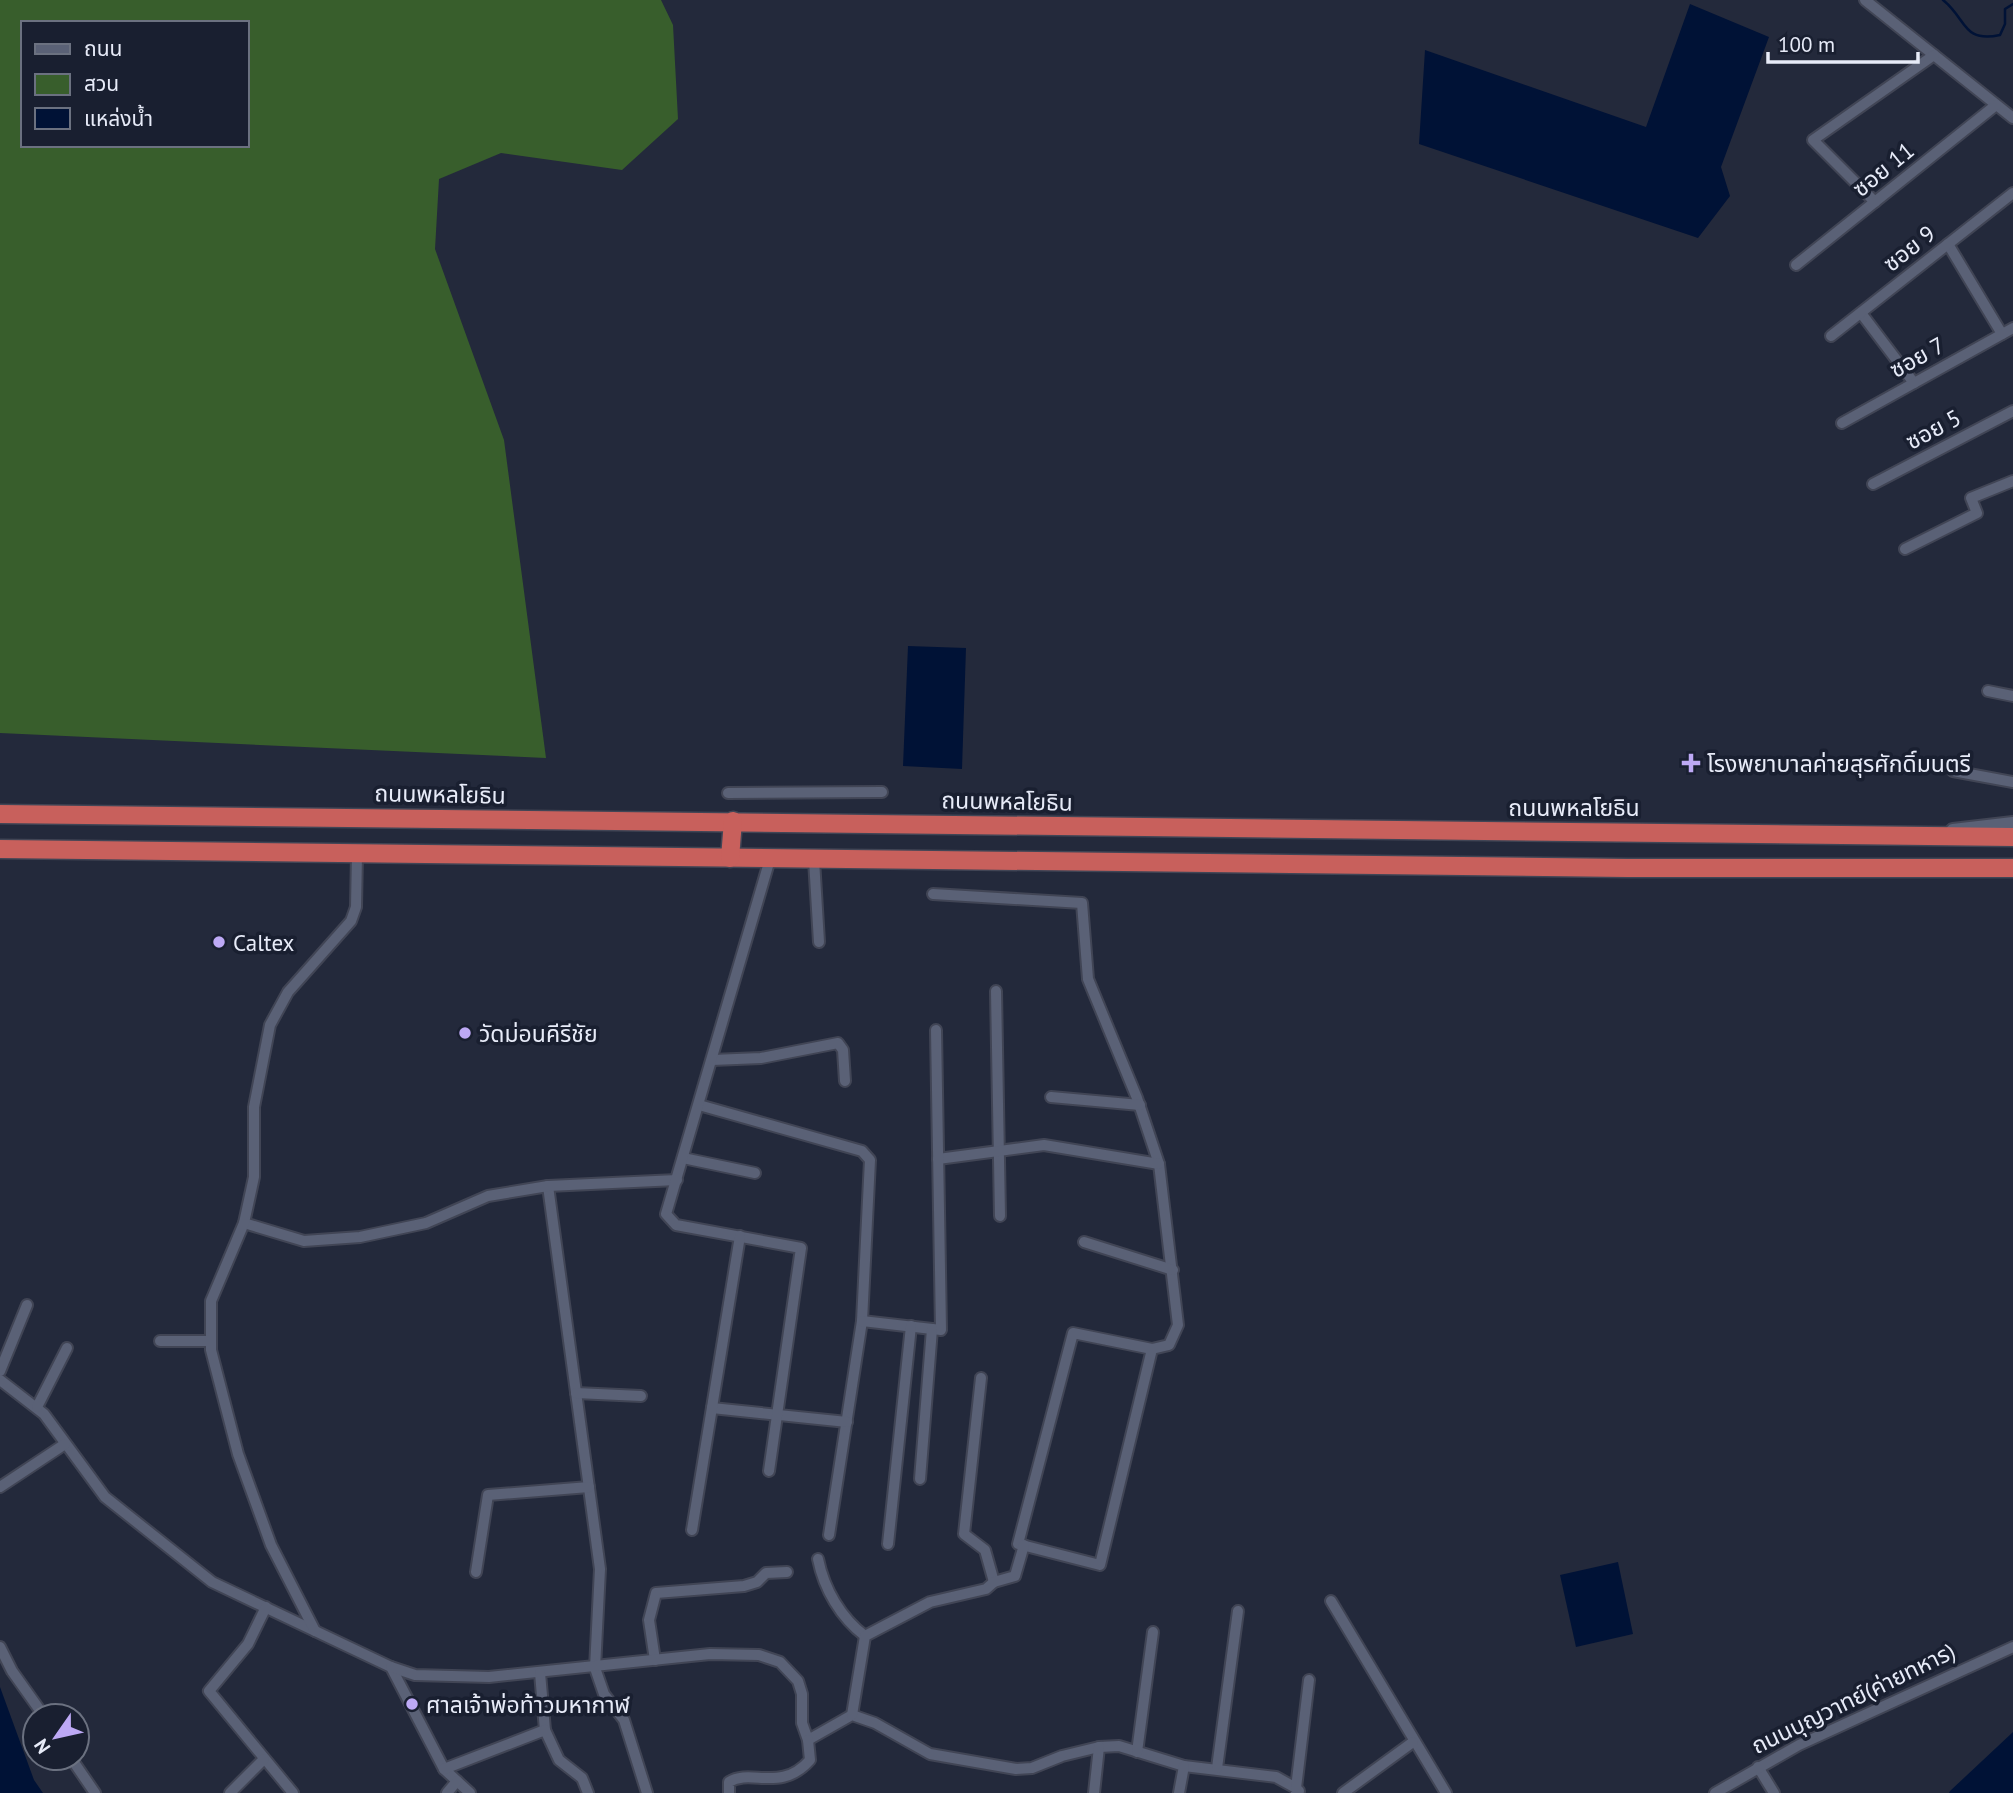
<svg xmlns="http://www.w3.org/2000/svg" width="2013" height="1793" font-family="'PT Sans','Noto Sans Thai',sans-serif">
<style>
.green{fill:#385e2c;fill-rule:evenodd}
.water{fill:#001236}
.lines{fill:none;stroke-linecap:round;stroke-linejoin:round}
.stream{stroke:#001236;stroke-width:2.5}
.minor-casing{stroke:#414555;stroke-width:14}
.secondary-casing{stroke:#414555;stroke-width:18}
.trunk-casing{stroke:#414555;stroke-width:21}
.minor{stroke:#5a6176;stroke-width:10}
.secondary{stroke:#5a6176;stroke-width:14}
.trunk{stroke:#c8605c;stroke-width:18}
.poi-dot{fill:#bda9f5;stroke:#191f30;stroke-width:2.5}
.labels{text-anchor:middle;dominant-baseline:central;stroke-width:7;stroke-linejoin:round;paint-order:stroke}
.street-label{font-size:23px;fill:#e7ebf8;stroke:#191f30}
.poi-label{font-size:23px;fill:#e7ebf8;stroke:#191f30;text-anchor:start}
</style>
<rect width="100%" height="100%" fill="#23293b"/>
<path class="green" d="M 0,0 L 661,0 L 673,25 L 678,119 L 622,170 L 501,153 L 439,179 L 435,249 L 504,440 L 546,758 L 0,733 ZM 23,23 L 247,23 L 247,145 L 23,145 Z"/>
<g class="water">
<polygon points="1690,4 1769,37 1721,167 1730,196 1698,238 1419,144 1425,50 1646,127"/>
<polygon points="908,646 966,648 962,769 903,766"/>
<polygon points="1618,1562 1633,1634 1576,1647 1560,1575"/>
<polygon points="0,1687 34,1780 43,1793 0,1793"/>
<polygon points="2013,1732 2013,1793 1949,1793 1950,1791"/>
</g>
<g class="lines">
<path class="stream" d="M 1943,0 C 1967,19 1962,43 2000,35 L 2005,24 L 2005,9 L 2013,4"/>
<g class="minor-casing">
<g id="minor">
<polyline points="1865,0 2013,118"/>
<polyline points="1875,202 1813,140 1934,55"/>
<polyline points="1948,244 2002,334"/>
<polyline points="1796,265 1996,105"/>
<polyline points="1861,313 1914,383"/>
<polyline points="1831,336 2013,193"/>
<polyline points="1842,423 2013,328"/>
<polyline points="1873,484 2013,411"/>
<polyline points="1905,549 1977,513 1971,498 2013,481"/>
<polyline points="1988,691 2013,696"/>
<polyline points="1953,771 2013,782"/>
<polyline points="728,793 882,792"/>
<polyline points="814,860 819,942"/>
<polyline points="933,894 1082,903 1088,979 1137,1098 1159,1164 1178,1325 1169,1345 1152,1349 1073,1333 1018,1544 1100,1565 1152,1349"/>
<polyline points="996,991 1000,1216"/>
<polyline points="712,1060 761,1058 838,1043 843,1050 845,1081"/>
<polyline points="1051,1097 1140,1105"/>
<polyline points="699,1105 862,1151 870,1160 862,1321 829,1535"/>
<polyline points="683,1158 755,1173"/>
<polyline points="938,1159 1044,1145 1159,1164"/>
<polyline points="548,1186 600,1569 595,1668 604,1694 624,1720 647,1793"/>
<polyline points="244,1223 304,1241 360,1237 426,1223 488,1196 548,1186 677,1180"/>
<polyline points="1084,1242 1173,1270"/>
<polyline points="862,1321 941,1330 936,1030"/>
<polyline points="160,1341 211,1341"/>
<polyline points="0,1371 27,1305"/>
<polyline points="981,1378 964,1534 985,1550 994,1582"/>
<polyline points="0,1380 44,1414 105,1497 212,1582 391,1667 444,1769 470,1793"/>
<polyline points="576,1393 641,1396"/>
<polyline points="37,1407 67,1348"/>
<polyline points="712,1408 847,1422"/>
<polyline points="769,1471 801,1248 676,1225 666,1214 770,859"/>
<polyline points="920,1479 932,1329"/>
<polyline points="0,1487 65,1444"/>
<polyline points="692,1530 740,1236"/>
<polyline points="888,1544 911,1326"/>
<path d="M 818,1559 C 824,1589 841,1618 865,1636"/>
<polyline points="476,1572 488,1495 589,1487"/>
<polyline points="1331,1601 1446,1793"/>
<polyline points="266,1607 248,1644 209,1691 293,1793"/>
<polyline points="315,1631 271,1545 238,1454 211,1350 211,1301 244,1223 254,1177 254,1107 270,1025 288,992 351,921 356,907 357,854"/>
<polyline points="0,1647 12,1671 44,1716"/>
<polyline points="655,1660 649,1620 656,1593 744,1586 757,1582 766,1573 787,1572"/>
<polyline points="391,1667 415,1675 489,1677 710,1654 759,1655 780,1662 798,1681 802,1694 802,1723 808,1740 852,1715 875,1723 930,1754 1016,1769 1032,1768 1062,1756 1099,1747 1119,1746 1184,1766 1276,1777 1296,1788 1296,1793"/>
<polyline points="540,1673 545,1730"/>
<polyline points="852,1715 865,1636 930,1602 986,1589 994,1582 1015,1576 1024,1545"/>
<polyline points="1137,1752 1153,1632"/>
<polyline points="71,1758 95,1793"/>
<polyline points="1758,1767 1774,1793"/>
<polyline points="1217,1768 1238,1611"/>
<polyline points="444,1769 545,1730 559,1760 582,1778 588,1793"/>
<polyline points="1299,1791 1296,1788 1309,1680"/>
<polyline points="230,1793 264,1759"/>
<polyline points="447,1793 457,1781"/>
<path d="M 729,1793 L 729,1782 C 751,1768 781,1793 810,1760 L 808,1740"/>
<polyline points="1094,1793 1099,1747"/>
<polyline points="1179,1793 1184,1766"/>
<polyline points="1343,1793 1413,1742"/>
<polyline points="1715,1793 1799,1745 2013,1647"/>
</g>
</g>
<g class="secondary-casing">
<polyline id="secondary" points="1953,831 2013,824"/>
</g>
<g class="trunk-casing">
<g id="trunk">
<polyline points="0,814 2013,837"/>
<polyline points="0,849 1627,868 2013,868"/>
<polyline points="730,858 733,821"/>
</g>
</g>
<use href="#minor" class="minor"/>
<use href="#secondary" class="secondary"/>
<use href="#trunk" class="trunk"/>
</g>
<g class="poi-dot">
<path d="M1687.5 752.5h7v7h7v7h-7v7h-7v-7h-7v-7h7z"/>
<circle cx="219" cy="942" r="7"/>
<circle cx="465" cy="1033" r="7"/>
<circle cx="412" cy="1704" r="7"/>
</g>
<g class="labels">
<g class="street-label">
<text transform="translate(1883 169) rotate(-39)">ซอย 11</text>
<text transform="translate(1909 248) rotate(-38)">ซอย 9</text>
<text transform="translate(1917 357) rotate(-29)">ซอย 7</text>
<text transform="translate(1933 429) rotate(-28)">ซอย 5</text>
<text transform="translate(440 794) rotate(1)">ถนนพหลโยธิน</text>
<text transform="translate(1007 801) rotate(1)">ถนนพหลโยธิน</text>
<text x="1574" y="807">ถนนพหลโยธิน</text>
<text transform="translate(1853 1698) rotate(-26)">ถนนบุญวาทย์(ค่ายทหาร)</text>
</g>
<g class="poi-label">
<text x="1707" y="763">โรงพยาบาลค่ายสุรศักดิ์มนตรี</text>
<text x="233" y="942">Caltex</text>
<text x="479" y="1033">วัดม่อนคีรีชัย</text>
<text x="426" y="1704">ศาลเจ้าพ่อท้าวมหากาฬ</text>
</g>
</g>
<rect x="21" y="21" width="228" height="126" fill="#191f30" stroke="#6b7180" stroke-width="2"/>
<rect x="35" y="44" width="35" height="10" fill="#5a6176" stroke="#6b7180" stroke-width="2"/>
<text x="84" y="56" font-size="21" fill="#e7ebf8">ถนน</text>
<rect x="35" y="74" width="35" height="21" fill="#385e2c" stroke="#6b7180" stroke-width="2"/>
<text x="84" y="91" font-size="21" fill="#e7ebf8">สวน</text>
<rect x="35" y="108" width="35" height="21" fill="#001236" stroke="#6b7180" stroke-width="2"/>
<text x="84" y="126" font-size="21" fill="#e7ebf8">แหล่งน้ำ</text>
<g transform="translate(56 1737) rotate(236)"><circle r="33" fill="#191f30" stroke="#6b7180" stroke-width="2"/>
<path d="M0-5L12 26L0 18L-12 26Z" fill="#bda9f5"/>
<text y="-10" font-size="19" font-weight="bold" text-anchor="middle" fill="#e7ebf8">N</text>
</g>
<path d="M1768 52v10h150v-10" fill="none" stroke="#e7ebf8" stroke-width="3.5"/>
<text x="1778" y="52" font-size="21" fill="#e7ebf8" stroke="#191f30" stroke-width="5" paint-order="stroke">100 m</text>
</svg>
